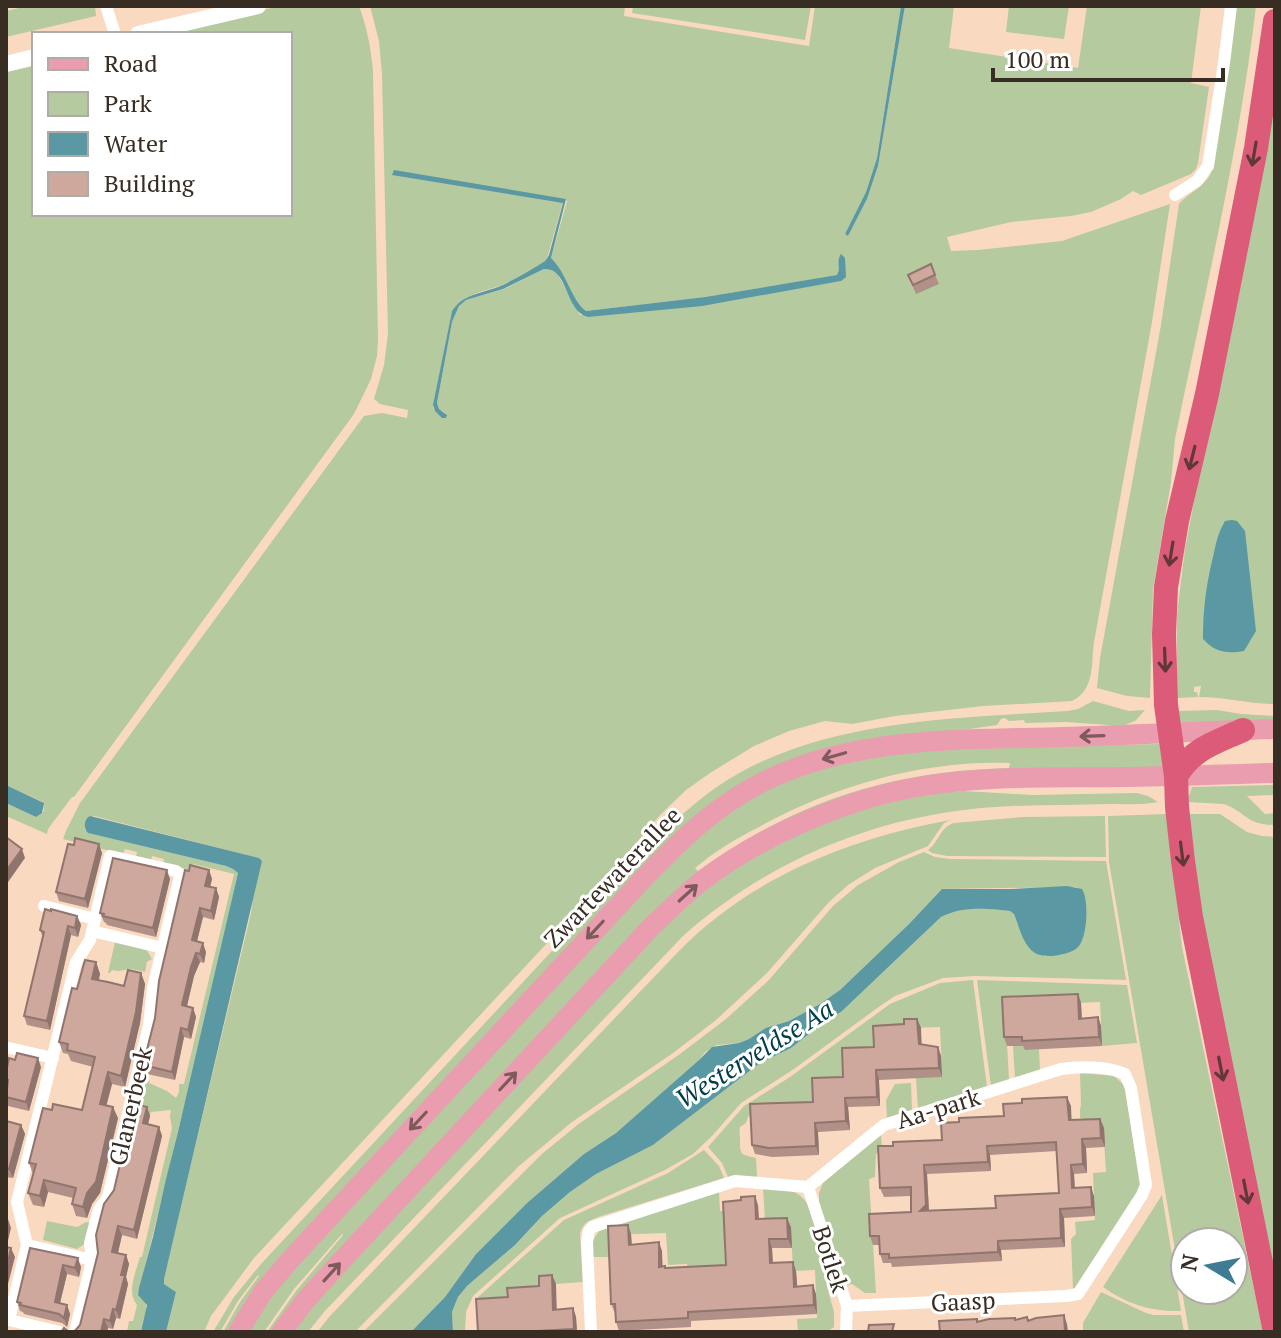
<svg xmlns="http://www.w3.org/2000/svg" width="1281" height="1338" font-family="'PT Serif',serif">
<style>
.green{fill:#b5ca9e;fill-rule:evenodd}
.water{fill:#5a98a4}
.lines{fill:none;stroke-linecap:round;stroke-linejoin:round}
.minor{stroke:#fff;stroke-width:12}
.tertiary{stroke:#fff;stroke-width:16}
.primary{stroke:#e99daf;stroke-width:20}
.motorway{stroke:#db5b79;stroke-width:24}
.wall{fill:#b19087;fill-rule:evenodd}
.shaded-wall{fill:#90756e}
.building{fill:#cea79d;stroke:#90756e;stroke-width:2;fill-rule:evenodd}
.oneway{stroke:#613838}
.oneway2{stroke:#7f5a5b}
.labels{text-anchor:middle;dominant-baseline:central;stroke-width:6;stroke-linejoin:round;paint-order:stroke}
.street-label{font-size:24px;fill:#382d23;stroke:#fff}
.water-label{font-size:26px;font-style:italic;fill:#003e47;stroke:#fff}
</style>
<rect width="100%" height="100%" fill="#f9dac0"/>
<g class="green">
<polygon points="28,6 95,6 96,16 6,37 6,11"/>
<path d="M 280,6 L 359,6 C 367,27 371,49 373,71 L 378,340 L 377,356 L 371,379 L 354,414 L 74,797 L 72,797 L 48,829 L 47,834 L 6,816 L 6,803 L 36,817 L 44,811 L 43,802 L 6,785 L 6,72 L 34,66 L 34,214 L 290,214 L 290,34 L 160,34 Z"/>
<path d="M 370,6 L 625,6 L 624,16 L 809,46 L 815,6 L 901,6 L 877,158 L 866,192 L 845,234 L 848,236 L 867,199 L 878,166 L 905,6 L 954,6 L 949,48 L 1078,68 L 1087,6 L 1201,6 L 1191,83 L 1209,87 L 1198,163 L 1196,169 L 1191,174 L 1141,195 L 1133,191 L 1121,199 L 1091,212 L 1071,216 L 1011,222 L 947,237 L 951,251 L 978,250 L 1062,241 L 1170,204 L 1152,322 L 1094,642 C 1091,664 1095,690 1072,701 L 983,706 L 895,716 L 852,724 L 825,721 L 789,731 L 754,746 L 710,773 L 686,790 L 661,814 L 590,897 L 254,1258 L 211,1316 L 204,1332 L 166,1332 L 176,1292 L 164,1284 L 163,1281 L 251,913 L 258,858 L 94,816 L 87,819 L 85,829 L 88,833 L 226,866 L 233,869 L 238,873 L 203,1030 L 138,1295 L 146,1302 L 146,1313 L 141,1332 L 127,1332 L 129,1321 L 133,1321 L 137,1305 C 126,1292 136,1272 140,1257 L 142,1257 L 172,1128 L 170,1117 L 171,1110 L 151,1112 L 150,1116 L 136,1112 L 141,1088 L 150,1080 L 149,1083 L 167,1091 L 176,1098 L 179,1092 L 179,1084 L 184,1084 L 234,874 L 193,864 L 191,870 L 163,863 L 164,859 L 152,856 L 151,860 L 136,857 L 137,852 L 125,849 L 123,854 L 63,839 L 66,831 L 80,803 L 364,416 L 382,413 L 407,418 L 408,410 L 380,404 L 374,399 L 384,365 L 388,334 L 382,74 L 379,41 ZM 564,198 L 567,201 L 551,258 C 567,273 570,300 586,311 L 705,297 L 838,275 L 840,255 L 841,281 L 782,291 L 580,315 L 557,273 L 551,269 L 544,269 L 504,289 L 466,300 L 459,306 L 452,322 L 437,403 L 439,409 L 447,414 L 435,411 L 433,408 L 452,311 C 464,293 485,292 504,284 C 518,278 532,270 545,261 L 548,255 Z"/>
<polygon points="633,6 811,6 805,40 632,13"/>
<polygon points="1009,6 1069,6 1064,39 1006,32"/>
<path d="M 1236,6 L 1256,6 C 1239,152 1204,296 1175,439 L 1171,482 L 1153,590 L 1150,698 L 1127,696 L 1097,688 L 1100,658 L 1161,325 L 1179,204 C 1188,193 1204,187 1210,175 Z"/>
<path d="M 1275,77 L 1275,704 C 1249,704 1225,697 1199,697 L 1201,686 L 1194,687 L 1194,692 L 1197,692 L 1198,697 L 1177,698 L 1177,614 L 1185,549 Z"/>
<path d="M 1093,701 L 1129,711 L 1145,710 L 1135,721 L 1122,726 L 1066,722 L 1025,723 L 1024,720 L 1009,721 L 1005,718 L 1001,719 L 997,725 L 935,734 L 723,796 L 229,1332 L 223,1332 L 240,1302 L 259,1276 L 258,1275 L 238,1301 L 220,1332 L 213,1332 L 234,1297 L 261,1264 L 655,840 C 682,814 708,790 741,772 C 838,719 960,718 1068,711 L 1078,709 Z"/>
<polygon points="1217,710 1241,714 1275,716 1275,722 1178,724 1177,711"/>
<path d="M 1160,744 L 1164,768 L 973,773 L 727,855 L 274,1332 L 267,1332 L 296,1291 L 343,1235 L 342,1234 L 294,1289 L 264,1332 L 248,1332 L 282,1281 L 676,856 C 707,830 738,802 775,785 C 848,752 929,750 1008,748 C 1058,746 1109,745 1160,744 ZM 1010,763 L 1009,768 C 890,771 796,801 698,871 L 695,868 C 714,852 735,839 757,828 C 833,786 922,760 1010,763 Z"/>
<path d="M 1275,785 L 1275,795 L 1247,796 L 1265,814 L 1275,813 L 1275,825 C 1246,825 1246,812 1224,804 L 1187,802 L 1192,787 Z"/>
<path d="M 964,791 L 1032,795 L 1137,793 L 1148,796 L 1158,802 C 1144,805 1125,804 1110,804 C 1077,805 1045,805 1012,806 C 889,811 777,854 684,935 L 324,1312 L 308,1332 L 293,1332 L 309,1310 L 654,936 C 666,925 677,913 690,902 C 742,857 808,826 873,807 C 903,799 933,792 964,791 Z"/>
<path d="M 1167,814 L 1182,947 L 1263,1332 L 1189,1332 L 1109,862 L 1108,816 ZM 1185,1242 L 1233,1242 L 1233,1290 L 1185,1290 Z"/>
<polygon points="1187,814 1220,814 1247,832 1262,836 1275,837 1275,1307 1198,906"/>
<path d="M 1105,816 L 1106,857 L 947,856 L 932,853 L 928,850 C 939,842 940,827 954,823 L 1023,817 Z"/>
<path d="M 951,820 L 944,823 L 928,846 L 875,868 L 848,885 L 829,902 L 767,973 L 716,1020 L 673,1053 L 572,1122 L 519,1166 L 355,1332 L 317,1332 L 330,1316 L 677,953 C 749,878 850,838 951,820 Z"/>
<path d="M 924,852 L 935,857 L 951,859 L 1106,861 L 1126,980 L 975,976 L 943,978 L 895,996 L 880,1006 L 794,1069 L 741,1103 L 712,1136 L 693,1154 L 665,1170 L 560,1218 L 473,1296 L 466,1312 L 465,1332 L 453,1332 L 452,1312 L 458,1297 L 467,1286 L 515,1245 L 542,1216 L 570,1192 L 596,1174 L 653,1145 L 760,1063 L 791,1048 L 828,1019 L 841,1012 L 941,917 C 962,906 988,908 1010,911 L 1014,914 C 1022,933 1024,951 1047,956 L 1086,913 L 1076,887 L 942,889 L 909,924 L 840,990 L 820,1004 L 789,1021 L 775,1025 L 749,1039 L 739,1043 L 717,1045 L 705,1052 L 699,1060 L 616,1133 L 584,1154 L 527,1203 L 476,1254 L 445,1297 L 411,1332 L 363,1332 L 543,1153 L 580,1123 L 680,1054 L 726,1019 L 768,981 L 833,906 L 858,885 L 899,862 Z"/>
<polygon points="115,942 146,949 152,959 147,962 145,972 131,969 118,971 112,970 110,973 108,973"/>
<path d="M 973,980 L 987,1087 L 918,1109 L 916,1078 L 942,1076 L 940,1027 L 908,1028 L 847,1086 L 812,1088 L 812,1111 L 753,1113 L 748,1117 L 746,1123 L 740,1127 C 739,1131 740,1135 740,1139 C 740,1155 740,1154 756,1158 L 757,1177 L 728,1177 L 722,1163 L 708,1147 L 744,1106 L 790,1077 L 890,1004 L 940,983 Z"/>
<polygon points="977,980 1127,985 1137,1043 1102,1046 1100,1002 1005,1006 1009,1080 991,1086"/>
<polygon points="1013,1046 1025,1046 1025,1050 1039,1049 1040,1071 1015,1079"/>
<polygon points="1080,1073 1114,1076 1124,1085 1141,1186 1077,1287 1073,1289 1071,1239 1076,1234 1075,1222 1095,1220 1093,1173 1106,1172 1103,1125 1080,1118 1080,1109 1081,1105"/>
<polygon points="911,1083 912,1111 887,1119 886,1100 895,1084"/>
<polygon points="881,1134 882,1150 876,1154 875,1177 869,1179 876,1293 865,1293 852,1284 845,1286 819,1203 819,1193 823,1183"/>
<path d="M 704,1150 L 719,1166 L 724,1178 L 598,1217 C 588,1221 582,1224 580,1234 L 583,1282 L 542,1285 L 543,1296 L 480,1308 L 478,1297 L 564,1220 L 668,1173 Z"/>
<path d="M 763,1188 C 782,1190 798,1187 808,1205 L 833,1284 L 827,1287 L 834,1312 L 834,1327 L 827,1332 L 798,1332 L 797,1319 L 817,1318 L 815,1270 L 793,1271 L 791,1228 L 765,1221 Z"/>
<polygon points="719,1192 720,1211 726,1211 729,1268 688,1276 687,1264 668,1265 666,1233 608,1235 609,1257 593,1257 593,1240 600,1230"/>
<path d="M 1162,1195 L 1181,1311 C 1151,1312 1127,1304 1103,1287 Z"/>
<polygon points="47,1221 77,1227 86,1222 91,1223 86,1243 77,1249 43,1240"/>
<polygon points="1101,1292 1146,1313 1154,1315 1181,1315 1184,1332 1083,1332 1083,1323"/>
</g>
<g class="water">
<polygon points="901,6 905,6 878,166 867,199 848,236 845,234 866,192 877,158"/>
<path d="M 394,170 L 566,199 L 551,258 C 567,273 571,300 586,311 L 705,297 L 837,275 C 841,269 836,260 841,254 L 845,258 L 846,277 L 841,281 L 702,306 L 588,317 C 564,311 569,267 544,269 L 503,289 L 466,300 L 459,306 L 452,322 L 437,403 L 439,409 L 447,415 L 446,418 L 442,418 L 435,411 L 433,405 L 452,311 C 463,294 480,294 498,287 C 514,280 530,271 545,261 L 549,255 L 563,203 L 392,175 Z"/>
<path d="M 1232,520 L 1237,521 L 1245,531 L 1256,631 L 1244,651 C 1226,654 1215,652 1203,639 C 1203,609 1206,586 1213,557 C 1216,543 1218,533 1225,521 Z"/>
<polygon points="6,785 44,803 42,813 36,817 6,803"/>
<path d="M 90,816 L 259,858 L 262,861 L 164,1279 L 164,1284 L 176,1292 L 166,1332 L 141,1332 L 147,1305 L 138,1295 L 139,1288 L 153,1237 L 166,1179 L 178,1132 L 238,873 L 233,869 L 226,866 L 88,833 C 83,828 84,819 90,816 Z"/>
<path d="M 1067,886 L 1082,889 C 1089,899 1088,939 1077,948 C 1071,953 1060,955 1053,956 C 1047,956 1040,956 1035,953 C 1023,946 1019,926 1014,914 L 1010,911 C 988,908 961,906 941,917 L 841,1012 L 828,1019 L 791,1048 L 760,1063 L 653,1145 L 596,1174 L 570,1192 L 542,1216 L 515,1245 L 467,1286 L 458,1297 L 452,1312 L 453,1332 L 411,1332 L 445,1297 L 476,1254 L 527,1203 L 584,1154 L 616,1133 L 699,1060 L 712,1047 L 739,1043 L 749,1039 L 766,1028 L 789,1021 L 820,1004 L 840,990 L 909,924 L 942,889 L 1011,889 Z"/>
</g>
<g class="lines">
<g class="minor">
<polyline points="106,6 115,34"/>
<polyline points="1175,195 1197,181 1208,166 1224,63 1231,6"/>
<polyline points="44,906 95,919"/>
<polyline points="92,931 163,948"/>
<polyline points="9,1048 53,1058"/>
<polyline points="808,1187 847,1306 846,1332"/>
<polyline points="27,1245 92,1260"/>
<polyline points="6,1310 11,1311 27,1245 17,1202 76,962 90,940 110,856 176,871 180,875 179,880 153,988 149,1025 108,1197 99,1209 90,1243 92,1260 75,1332"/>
<polyline points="11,1311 9,1320 60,1332"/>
<path d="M 591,1332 L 587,1242 L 589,1231 L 592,1227 L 735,1181 L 808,1187 L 884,1125 L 1061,1069 C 1080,1066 1107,1066 1125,1074 L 1131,1088 L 1146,1185 L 1142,1195 L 1078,1294 L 1066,1296 L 847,1306"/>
</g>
<g class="tertiary">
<polyline points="138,34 258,6"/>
<polyline points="6,64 34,57"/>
</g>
<g class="primary">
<path d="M 238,1332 L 263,1292 L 289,1261 L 644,878 C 682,838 721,801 771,778 C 862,736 966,740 1063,737 C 1134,735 1204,731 1275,729"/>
<path d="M 282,1332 L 304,1302 L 334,1269 L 652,926 C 669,911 684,894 702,881 C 761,835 849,798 923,786 C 989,775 1057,778 1123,777 C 1174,777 1224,774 1275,773"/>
</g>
<g class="motorway">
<path d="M 1176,776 C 1193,748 1215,743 1243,730"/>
<polyline points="1275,1332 1191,917 1183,861 1177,807 1176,776 1166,705 1164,634 1166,587 1177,521 1207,394 1256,148 1275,21"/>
</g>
</g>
<g class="wall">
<polygon points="908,275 935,275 939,284 916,294"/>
<polygon points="74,845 102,853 88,908 59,901 56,892"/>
<polygon points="209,870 212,879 210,887 216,888 219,897 214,920 203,917 197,941 206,952 204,963 200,962 194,976 187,1006 193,1008 196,1017 191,1039 184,1037 175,1080 147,1074 143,1065"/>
<polygon points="170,879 156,937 107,925 106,923 104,922 100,913"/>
<polygon points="77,916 81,925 78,937 71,935 50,1030 27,1025 24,1016 43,938 40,930"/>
<polygon points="96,962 100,974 99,980 124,986 141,973 145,984 140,1023 125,1087 112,1084 106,1105 118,1118 100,1193 92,1204 87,1218 76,1216 72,1204 73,1198 48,1192 44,1207 33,1205 28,1193 33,1174 29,1163 52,1110 82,1110 93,1067 71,1061 68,1054 63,1053 59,1042 77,989"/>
<polygon points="1078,994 1081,1003 1082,1019 1098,1017 1101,1026 1102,1046 1025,1050 1023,1046 1007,1046 1004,1037"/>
<polygon points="917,1019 921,1028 921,1044 938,1047 941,1056 942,1077 879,1080 880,1106 848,1107 850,1130 818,1132 819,1155 772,1157 755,1154 752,1145 813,1102 843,1077 874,1047 904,1024"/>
<polygon points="15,1060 41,1067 29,1111 8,1106 6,1101 6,1072"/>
<path d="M 1071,1106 L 1071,1120 L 1100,1119 L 1104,1128 L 1105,1147 L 1086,1148 L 1087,1173 L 1074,1174 L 1075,1188 L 1094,1196 L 1095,1216 L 1064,1218 L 1065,1247 L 1001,1250 L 1002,1261 L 892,1267 L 891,1263 L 883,1263 L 880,1254 L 880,1245 L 873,1245 L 870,1236 L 911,1212 L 911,1196 L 884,1197 L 880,1188 L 893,1146 L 942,1140 L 959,1122 ZM 1057,1151 L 1059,1193 L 996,1208 L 929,1211 L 927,1174 L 991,1171 L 990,1155 Z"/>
<polygon points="147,1107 150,1116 148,1124 159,1127 162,1136 137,1239 122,1235 118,1253 126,1255 129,1264 126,1277 128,1284 120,1319 116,1318 113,1329 108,1328 107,1332 61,1332 74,1332 80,1325 114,1190"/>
<polygon points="6,1121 21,1125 25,1134 13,1178 6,1177"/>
<polygon points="758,1205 759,1219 791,1227 792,1248 772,1248 773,1263 796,1271 797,1287 816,1294 817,1314 691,1321 691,1327 619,1331 616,1322 615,1313 611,1304 631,1234 632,1245 662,1251 662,1267 666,1268 726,1265"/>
<polygon points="30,1248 81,1267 79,1277 67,1274 60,1303 67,1305 70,1314 67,1327 62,1323 24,1314 23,1312 20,1311 17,1302"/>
<polygon points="556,1284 556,1310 573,1308 576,1317 577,1332 478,1332 508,1297 539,1286"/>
</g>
<g class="shaded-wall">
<polygon points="99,844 102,853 88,908 85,899"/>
<polygon points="22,849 25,858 6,885 6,871"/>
<polygon points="167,870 170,879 156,937 153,928"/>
<polygon points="209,870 212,879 208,895 205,886"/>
<polygon points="216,888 219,897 214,920 211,911"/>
<polygon points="200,908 203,917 195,949 192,940"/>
<polygon points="77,916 81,925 78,937 75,928"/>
<polygon points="68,926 71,935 50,1030 47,1021"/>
<polygon points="203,943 206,952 204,963 200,954"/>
<polygon points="196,953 200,962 194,976 185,1014 182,1005 191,967"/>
<polygon points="96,962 100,974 96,990 92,979"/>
<polygon points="141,973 145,984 140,1023 125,1087 121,1076"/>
<polygon points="1078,994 1081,1003 1082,1028 1079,1019"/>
<polygon points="193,1008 196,1017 191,1039 188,1030"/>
<polygon points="1098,1017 1101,1026 1102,1046 1099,1037"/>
<polygon points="917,1019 921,1028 922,1053 919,1044"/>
<polygon points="181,1028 184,1037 175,1080 172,1072"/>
<polygon points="938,1047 941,1056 942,1077 939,1068"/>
<polygon points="38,1058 41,1067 29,1111 26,1102"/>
<polygon points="876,1070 879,1080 880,1106 877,1097"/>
<polygon points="108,1072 112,1084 104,1115 100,1104"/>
<polygon points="1067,1097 1071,1106 1072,1130 1069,1120"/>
<polygon points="845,1098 848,1107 850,1130 846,1121"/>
<polygon points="113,1107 118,1118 100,1193 92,1204 87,1218 83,1207"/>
<polygon points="147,1107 150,1116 146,1132 143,1123"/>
<polygon points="1100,1119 1104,1128 1105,1147 1101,1138"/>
<polygon points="815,1123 818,1132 819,1155 816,1146"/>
<polygon points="21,1125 25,1134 13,1178 9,1169"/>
<polygon points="159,1127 162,1136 137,1239 134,1230"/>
<polygon points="1082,1139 1086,1148 1087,1173 1083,1164"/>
<polygon points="987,1146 990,1155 991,1171 988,1162"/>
<polygon points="924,1165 927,1174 929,1214 920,1211"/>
<polygon points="1071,1165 1074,1174 1075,1197 1072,1188"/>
<polygon points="44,1180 48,1192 44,1207 40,1196"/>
<polygon points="1091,1187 1094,1196 1095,1216 1092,1207"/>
<polygon points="755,1196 758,1205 759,1228 756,1219"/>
<polygon points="1060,1209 1064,1218 1065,1247 1061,1238"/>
<polygon points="787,1218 791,1227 792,1248 788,1239"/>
<polygon points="8,1219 11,1228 6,1249 6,1226"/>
<polygon points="628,1225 631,1234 632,1254 629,1245"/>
<polygon points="118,1226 122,1235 116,1261 112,1252"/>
<polygon points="769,1239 772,1248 773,1272 770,1263"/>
<polygon points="998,1241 1001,1250 1002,1261 998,1252"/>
<polygon points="659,1242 662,1251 663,1276 659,1267"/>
<polygon points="11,1248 15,1257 8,1284 6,1278 6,1271"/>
<polygon points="126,1255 129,1264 126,1277 128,1284 120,1319 116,1310 121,1275"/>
<polygon points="78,1258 81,1267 79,1277 75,1268"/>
<polygon points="793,1262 796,1271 798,1296 794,1287"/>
<polygon points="63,1265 67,1274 58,1311 55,1302"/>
<polygon points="552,1275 556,1284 557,1319 553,1310"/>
<polygon points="813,1285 816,1294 817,1314 814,1305"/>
<polygon points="67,1305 70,1314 67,1327 64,1318"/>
<polygon points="573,1308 576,1317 577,1332 575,1332 574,1329"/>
<polygon points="113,1309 116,1318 113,1329 110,1321"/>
<polygon points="1064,1315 1067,1324 1068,1332 1065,1332"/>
<polygon points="104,1319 108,1328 107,1332 101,1332"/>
</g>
<g class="building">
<polygon points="931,264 935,275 913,285 908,275"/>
<polygon points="6,837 22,849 6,871"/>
<polygon points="75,838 99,844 85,899 56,892 68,844 74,845"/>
<polygon points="113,858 167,870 153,928 103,916 104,914 100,913"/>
<polygon points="190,865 209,870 205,886 216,888 211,911 200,908 192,940 203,943 200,954 196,953 191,967 182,1005 193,1008 188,1030 181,1028 172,1072 143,1065 155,1018 159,981 185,870 189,871"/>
<polygon points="45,909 51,911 51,909 77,916 75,928 68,926 47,1021 24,1016 44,932 40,930"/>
<polygon points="85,960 96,962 92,979 108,982 124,986 128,970 141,973 136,1012 121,1076 108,1072 100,1104 113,1107 96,1182 87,1193 83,1207 72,1204 76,1188 44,1180 40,1196 28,1193 36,1164 29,1163 43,1108 52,1110 53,1104 82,1110 95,1057 67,1050 68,1044 59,1042 72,988 77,989"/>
<polygon points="1078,994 1079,1019 1098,1017 1099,1037 1022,1041 1022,1037 1004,1037 1002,997"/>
<polygon points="904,1019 917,1019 919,1044 938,1047 939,1068 876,1070 877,1097 845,1098 846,1121 815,1123 816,1146 769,1148 752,1145 750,1104 813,1102 812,1078 843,1077 842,1048 874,1047 873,1026 904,1024"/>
<polygon points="17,1053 38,1058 26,1102 6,1097 8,1080 6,1080 6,1072 9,1058 15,1060"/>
<path d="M 1067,1097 L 1069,1120 L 1100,1119 L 1101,1138 L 1082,1139 L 1083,1164 L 1071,1165 L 1072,1188 L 1091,1187 L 1092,1207 L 1060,1209 L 1061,1238 L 998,1241 L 998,1252 L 889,1258 L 889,1254 L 880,1254 L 879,1236 L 870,1236 L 869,1214 L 911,1212 L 911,1187 L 880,1188 L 878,1146 L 893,1146 L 893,1142 L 942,1140 L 941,1123 L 959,1122 L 959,1118 L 1004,1116 L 1003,1104 L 1022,1103 L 1022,1099 ZM 1056,1142 L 1059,1193 L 995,1196 L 996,1208 L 920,1211 L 926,1205 L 924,1165 L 988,1162 L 987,1146 Z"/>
<polygon points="134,1104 147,1107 143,1123 159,1127 134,1230 118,1226 112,1252 126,1255 121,1275 125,1275 116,1310 113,1309 110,1321 104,1319 101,1332 61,1332 64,1328 69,1332 74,1332 80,1325 98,1253 96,1235 104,1204 114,1190"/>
<polygon points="6,1121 21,1125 9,1169 6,1169"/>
<polygon points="755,1196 756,1219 787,1218 788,1239 769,1239 770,1263 793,1262 794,1287 813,1285 814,1305 688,1312 688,1318 616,1322 615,1304 611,1304 608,1226 628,1225 629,1245 659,1242 659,1267 665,1266 665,1268 726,1265 723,1202 741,1200 741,1197"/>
<polygon points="6,1247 11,1248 6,1271"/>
<polygon points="30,1248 78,1258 75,1268 63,1265 55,1302 67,1305 64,1318 59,1314 20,1305 21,1303 17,1302"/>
<polygon points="552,1275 553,1310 573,1308 574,1329 518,1332 478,1332 476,1299 508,1297 507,1288 539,1286 539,1276"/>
<polygon points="1064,1315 1065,1332 940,1332 939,1321 977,1319 977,1322 989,1319 1015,1318 1015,1320 1027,1317 1028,1321 1036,1318"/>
<polygon points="894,1324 892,1332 868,1332 869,1325"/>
</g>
<defs><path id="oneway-shaft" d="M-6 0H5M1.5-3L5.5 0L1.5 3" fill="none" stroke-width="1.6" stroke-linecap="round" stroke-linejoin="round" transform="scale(2)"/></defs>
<g class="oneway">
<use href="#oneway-shaft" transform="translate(1254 154) rotate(100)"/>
<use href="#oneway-shaft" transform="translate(1192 458) rotate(104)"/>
<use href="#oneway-shaft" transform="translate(1171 554) rotate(99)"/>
<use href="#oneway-shaft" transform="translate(1165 660) rotate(88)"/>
<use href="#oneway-shaft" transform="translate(1182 854) rotate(83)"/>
<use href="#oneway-shaft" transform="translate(1221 1069) rotate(79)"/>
<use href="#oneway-shaft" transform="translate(1246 1192) rotate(79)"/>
</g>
<g class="oneway2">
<use href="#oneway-shaft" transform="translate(1092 736) rotate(178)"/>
<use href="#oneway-shaft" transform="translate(834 756) rotate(164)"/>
<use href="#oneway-shaft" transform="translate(688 893) rotate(-42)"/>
<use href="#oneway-shaft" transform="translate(595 930) rotate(133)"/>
<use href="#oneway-shaft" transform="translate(508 1081) rotate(-47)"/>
<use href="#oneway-shaft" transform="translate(418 1121) rotate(133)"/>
<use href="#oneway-shaft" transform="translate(332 1272) rotate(-48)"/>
</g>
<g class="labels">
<g class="street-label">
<text transform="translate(612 877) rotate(-46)">Zwartewaterallee</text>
<text transform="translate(130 1106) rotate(-77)">Glanerbeek</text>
<text transform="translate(938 1108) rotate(-17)">Aa-park</text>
<text transform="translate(831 1259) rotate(72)">Botlek</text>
<text transform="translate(963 1301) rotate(-3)">Gaasp</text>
</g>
<g class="water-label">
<text transform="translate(754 1053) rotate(-32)">Westerveldse Aa</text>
</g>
</g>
<rect width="1281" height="1338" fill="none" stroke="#382d23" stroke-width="16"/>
<rect x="32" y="32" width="260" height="184" fill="#ffffff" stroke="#afaba7" stroke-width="2"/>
<rect x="48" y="58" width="40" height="12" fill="#e99daf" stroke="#afaba7" stroke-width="2"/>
<text x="104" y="72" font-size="24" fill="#382d23">Road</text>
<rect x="48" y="92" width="40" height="24" fill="#b5ca9e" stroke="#afaba7" stroke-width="2"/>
<text x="104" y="112" font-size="24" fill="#382d23">Park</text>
<rect x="48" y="132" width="40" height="24" fill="#5a98a4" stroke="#afaba7" stroke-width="2"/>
<text x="104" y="152" font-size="24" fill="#382d23">Water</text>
<rect x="48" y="172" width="40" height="24" fill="#cea79d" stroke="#afaba7" stroke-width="2"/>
<text x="104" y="192" font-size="24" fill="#382d23">Building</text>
<g transform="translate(1209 1266) rotate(280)"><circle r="38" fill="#ffffff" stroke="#afaba7" stroke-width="2"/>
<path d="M0-6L14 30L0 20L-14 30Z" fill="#3f7c93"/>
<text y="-12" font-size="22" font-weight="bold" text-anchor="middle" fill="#382d23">N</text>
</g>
<path d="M993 68v12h230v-12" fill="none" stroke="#382d23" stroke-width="4"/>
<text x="1005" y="68" font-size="24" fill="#382d23" stroke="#ffffff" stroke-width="6" paint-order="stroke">100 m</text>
</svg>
